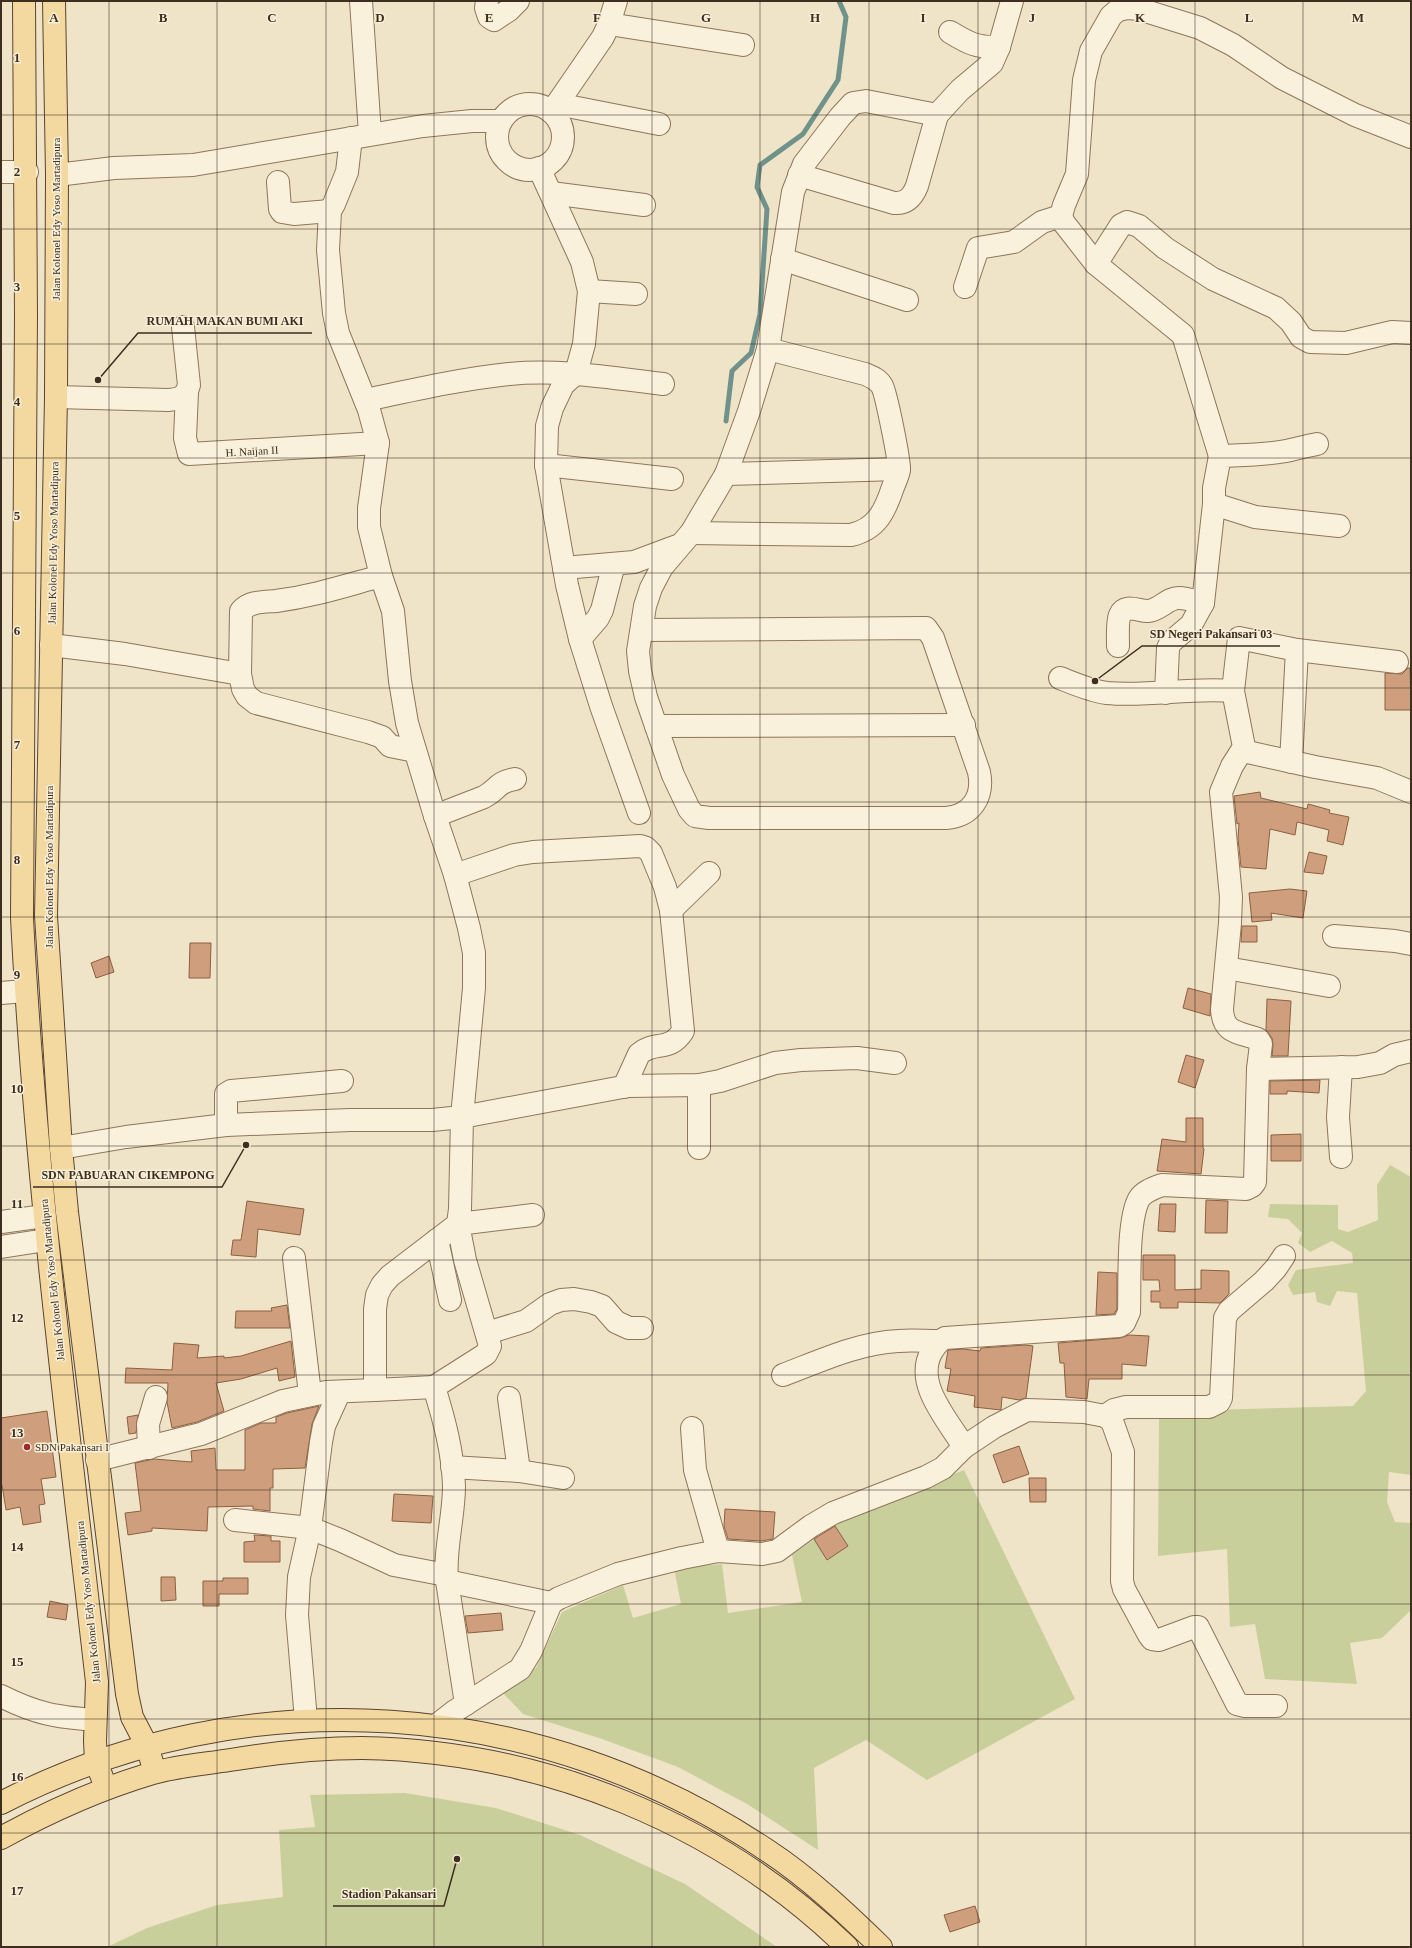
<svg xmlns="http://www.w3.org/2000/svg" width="1412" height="1948" font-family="Georgia,serif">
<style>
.green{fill:#c9cf9b}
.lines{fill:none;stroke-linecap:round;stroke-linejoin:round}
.stream{stroke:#6f938a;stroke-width:5}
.building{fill:#cf9f7d;stroke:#8d5f41}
.minor-casing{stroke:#8d765c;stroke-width:24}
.major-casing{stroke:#5b4430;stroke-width:24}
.minor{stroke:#faf1dc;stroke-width:22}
.major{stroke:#f3d9a0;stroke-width:22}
.grid{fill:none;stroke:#3d2e20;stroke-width:1;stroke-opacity:0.55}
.poi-dot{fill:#9e2a2b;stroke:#f7eed8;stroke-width:1.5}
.labels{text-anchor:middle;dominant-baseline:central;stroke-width:3;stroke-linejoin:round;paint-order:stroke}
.street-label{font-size:11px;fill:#3d2e20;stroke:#f7eed8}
.poi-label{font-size:11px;fill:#3d2e20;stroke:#f7eed8;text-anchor:start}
.grid-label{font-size:13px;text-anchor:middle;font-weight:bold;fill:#3d2e20;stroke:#f7eed8;stroke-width:3;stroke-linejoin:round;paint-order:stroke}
.leader{fill:none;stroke:#3d2e20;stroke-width:1.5}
.callout-dot{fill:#3d2e20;stroke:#f7eed8;stroke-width:1.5}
.callout-label{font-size:12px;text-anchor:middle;font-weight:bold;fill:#3d2e20;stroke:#f7eed8;stroke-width:3;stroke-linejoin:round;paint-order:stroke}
</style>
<rect width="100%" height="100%" fill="#f0e4c8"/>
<g class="green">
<polygon points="1390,1165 1411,1177 1411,1475 1389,1472 1387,1502 1395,1522 1411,1523 1411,1610 1382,1638 1350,1643 1357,1684 1265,1679 1255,1624 1230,1627 1227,1549 1158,1556 1159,1416 1170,1411 1353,1406 1366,1391 1357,1293 1337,1291 1330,1306 1317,1302 1315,1292 1293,1295 1288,1285 1296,1270 1353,1263 1352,1253 1332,1241 1310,1252 1298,1243 1302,1233 1288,1219 1268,1217 1270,1204 1338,1205 1338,1229 1348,1232 1378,1220 1377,1185"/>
<polygon points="964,1470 1075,1699 927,1780 866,1740 814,1768 818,1850 747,1804 678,1767 602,1739 523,1714 501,1691 536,1668 562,1612 623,1585 633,1618 681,1604 674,1568 722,1564 728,1613 802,1602 792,1555 843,1519"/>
<polygon points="405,1793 496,1808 580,1835 685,1884 777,1947 107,1947 147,1928 217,1905 283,1897 279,1830 315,1827 310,1795"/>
</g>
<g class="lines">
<polyline class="stream" points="726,421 732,371 751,353 760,314 767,209 757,187 760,165 803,134 838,80 846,17 839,1"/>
</g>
<g class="building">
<polygon points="1408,668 1410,668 1411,710 1385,710 1385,673 1402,674"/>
<polygon points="1260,792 1261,798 1307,809 1308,804 1330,810 1329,813 1349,817 1343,845 1327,841 1329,830 1297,822 1295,835 1270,829 1266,869 1241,867 1238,838 1239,823 1237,824 1234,796"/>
<polygon points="1309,852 1327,856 1323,874 1304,872"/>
<polygon points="1290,889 1307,891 1303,918 1271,913 1272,920 1252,922 1249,893"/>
<polygon points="1242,926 1257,926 1257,942 1241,942"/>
<polygon points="190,943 211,943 210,978 189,978"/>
<polygon points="109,956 114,972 96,978 91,963"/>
<polygon points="1188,988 1211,994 1210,1016 1183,1008"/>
<polygon points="1267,999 1291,1001 1288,1056 1272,1056 1273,1045 1272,1038 1266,1030"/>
<polygon points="1186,1055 1204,1060 1195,1088 1178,1082"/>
<polygon points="1320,1080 1319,1093 1287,1091 1287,1094 1270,1094 1270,1081"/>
<polygon points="1186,1118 1203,1118 1203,1148 1204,1149 1201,1174 1157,1171 1162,1139 1186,1142"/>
<polygon points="1301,1134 1301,1161 1271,1161 1271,1135"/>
<polygon points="1206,1200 1228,1201 1227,1233 1205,1233"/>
<polygon points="247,1201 304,1209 300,1235 258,1229 256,1257 231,1255 233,1240 241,1240"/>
<polygon points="1160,1204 1176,1204 1175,1232 1158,1231"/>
<polygon points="1143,1255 1175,1255 1175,1290 1201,1289 1201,1270 1229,1271 1229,1294 1220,1303 1178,1302 1178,1308 1160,1308 1160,1302 1151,1302 1151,1291 1160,1291 1159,1280 1143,1280"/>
<polygon points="1098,1272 1117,1273 1117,1309 1114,1314 1096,1315"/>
<polygon points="287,1305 290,1328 235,1328 236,1311 272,1311 271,1308"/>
<polygon points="1129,1335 1149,1336 1146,1366 1122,1364 1122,1379 1089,1379 1087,1399 1066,1397 1064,1363 1060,1363 1058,1343 1120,1338"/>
<polygon points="291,1341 295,1377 279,1381 277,1368 241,1379 216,1383 224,1411 197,1422 172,1428 167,1402 168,1383 125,1383 126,1368 172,1370 174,1343 199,1345 197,1358 224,1356 224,1358 241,1356"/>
<polygon points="1025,1345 1033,1346 1026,1398 1019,1400 1002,1397 1001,1410 974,1407 975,1396 947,1391 951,1369 945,1368 948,1350 963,1349 980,1351 981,1348"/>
<polygon points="319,1406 312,1424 305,1468 273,1469 273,1488 270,1488 270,1511 253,1509 253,1506 208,1507 207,1531 152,1528 152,1531 128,1535 125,1513 141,1511 135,1463 154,1459 192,1462 191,1451 215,1448 216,1470 245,1470 245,1430 261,1423 276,1423 276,1417 287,1413"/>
<polygon points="47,1411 56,1477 41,1479 45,1504 39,1505 41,1522 23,1525 20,1507 6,1510 2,1485 1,1485 1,1418"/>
<polygon points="138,1415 136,1433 129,1434 127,1417"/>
<polygon points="1019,1446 1029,1474 1003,1483 993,1455"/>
<polygon points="1029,1478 1046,1478 1046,1502 1030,1502"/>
<polygon points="394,1494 433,1496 431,1523 392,1521"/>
<polygon points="725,1509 775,1512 773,1539 761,1541 728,1539 724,1526"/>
<polygon points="835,1526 848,1546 827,1560 814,1539"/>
<polygon points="254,1535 271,1536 271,1541 280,1541 280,1562 244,1562 244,1542 255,1541"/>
<polygon points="161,1577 175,1577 176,1600 161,1601"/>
<polygon points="223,1578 248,1578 248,1594 219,1594 219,1606 203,1606 203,1581 223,1581"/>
<polygon points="50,1601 68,1605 66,1620 47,1617"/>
<polygon points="501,1613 503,1630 468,1633 465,1616"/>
<polygon points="975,1906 980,1922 950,1932 944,1915"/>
</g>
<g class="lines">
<g class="minor-casing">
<g id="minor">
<polyline points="361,1 370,134"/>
<polyline points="487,1 486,8 489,17 494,20 509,10 518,1"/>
<polyline points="609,24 743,45"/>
<path d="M 950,32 C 968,43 977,48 999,47"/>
<polyline points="557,104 659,124"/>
<circle cx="530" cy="137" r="33"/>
<polyline points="550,111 557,104 603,37 609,24 616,1"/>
<polyline points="539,168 582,262 589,291 584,344 576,373 563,385 552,408 547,426 546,465 567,585 580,639 601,706 639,813"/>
<polyline points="1,172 27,172"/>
<polyline points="57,175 114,168 193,165 423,126 472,121 501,121"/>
<path d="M 799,175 L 894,203 C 907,204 913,196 917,186 L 937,115"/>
<polyline points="278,182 280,209 282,212 294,214 330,211"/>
<polyline points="551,193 644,205"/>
<polyline points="782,259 907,300"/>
<polyline points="1096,264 1121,225 1127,222 1139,226 1165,248 1213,279 1276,308 1291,322 1301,337 1310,342 1346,343 1392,332 1411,333"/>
<polyline points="965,287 978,248 1014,242 1042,222 1061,216"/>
<polyline points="589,291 636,294"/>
<polyline points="187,392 185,438 189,454 378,443"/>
<path d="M 56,397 L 168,400 C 180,399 186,397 189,385 L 183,327"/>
<path d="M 366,400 C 413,390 461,379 509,374 C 561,369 612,378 663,384"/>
<path d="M 1317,444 C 1306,446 1296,449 1286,451 C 1265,455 1242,455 1220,456 L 1214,488 L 1214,504 L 1255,517 L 1339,526"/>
<polyline points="1220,456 1183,335 1096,264 1064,223 1061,216 1064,205 1077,174 1084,80 1091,51 1111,16 1118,10 1128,8 1139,9 1200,28 1233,45 1282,78 1355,115 1411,137"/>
<polyline points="546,465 672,479"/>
<polyline points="726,474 899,469"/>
<path d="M 691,533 L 851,535 C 877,529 885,511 893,487 C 895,482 898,476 899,470 C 900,462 886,393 882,386 C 878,379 872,377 865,374 L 768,349"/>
<polyline points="564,568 634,562 677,546"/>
<path d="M 381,576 C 344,586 314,596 276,601 C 264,602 250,601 241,611 L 240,674 L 243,689 L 247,696 L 256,703 L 368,732 L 382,737 L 390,746 L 415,751"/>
<path d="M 642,630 L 926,628 L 933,638 L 979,772 C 984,796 972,816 946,818 L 709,818 L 695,816 L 689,809 L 673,775 L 646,697 L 640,671 L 638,651 L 645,606 L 651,588 L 662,567 L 691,533 L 726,474 L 749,411 L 768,349 L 793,192 L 804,164 L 840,117 L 853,103 L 866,101 L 937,115 L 960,90 L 992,63 L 999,47 L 1012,1"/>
<polyline points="580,639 598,618 602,610 614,564"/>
<polyline points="51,645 125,654 240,674"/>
<path d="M 1118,646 C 1118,639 1117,621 1120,615 C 1125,603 1138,611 1148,611 C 1160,610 1167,598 1179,598 C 1187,598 1195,601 1203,603"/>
<path d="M 1060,678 C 1075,684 1091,691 1107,693 C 1149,697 1191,687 1233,691"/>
<polyline points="1166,693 1168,648 1171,642 1191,625 1203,603 1214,504"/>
<polyline points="656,726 964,725"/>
<polyline points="1243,751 1315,767 1377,778 1411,792"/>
<polyline points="1291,762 1297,650"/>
<path d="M 435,816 L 484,797 C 499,789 495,783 515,779"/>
<path d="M 455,875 L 514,855 L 533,852 L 640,846 L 646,848 L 651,853 L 665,887 L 671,910 L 683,1031 C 669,1053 655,1040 639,1054 L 624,1087"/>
<polyline points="671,910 709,873"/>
<polyline points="1334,936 1395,941 1411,944"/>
<polyline points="1226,968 1329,986"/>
<polyline points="1,993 25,991"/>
<polyline points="1258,1069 1358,1067 1380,1063 1394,1055 1411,1051"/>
<polyline points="699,1085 699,1148"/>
<polyline points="226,1125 226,1094 231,1091 342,1081"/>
<polyline points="61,1148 126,1137 226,1125 350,1120 432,1120 462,1117 628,1086 699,1085 720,1081 775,1063 801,1060 857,1058 895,1063"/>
<polyline points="1341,1157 1338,1117 1341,1067"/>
<path d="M 533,1215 L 458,1224 L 465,1260 L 490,1346 L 486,1354 L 434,1387 C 444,1419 453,1452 454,1486 C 454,1518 444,1549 447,1581 L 551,1603"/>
<polyline points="1,1222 44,1216"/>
<polyline points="437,1240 450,1300"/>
<polyline points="1,1247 46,1240"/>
<polyline points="294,1258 310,1394"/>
<polyline points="487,1333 526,1321 550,1304 561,1300 574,1299 591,1302 602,1306 616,1322 629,1328 642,1328"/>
<path d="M 783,1375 C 820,1361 858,1343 898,1341 C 911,1340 925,1341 938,1341"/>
<polyline points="375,1390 434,1387"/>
<polyline points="509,1398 519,1471"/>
<polyline points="1105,1416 1114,1410 1126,1407 1209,1407 1219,1402 1221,1398 1225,1318 1229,1311 1264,1281 1276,1268 1284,1256"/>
<polyline points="692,1428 695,1470 718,1551"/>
<path d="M 964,1447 C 948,1420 913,1383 932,1351 C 936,1345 938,1341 945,1338 L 1119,1326 L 1124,1323 L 1129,1312 C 1130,1285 1127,1221 1139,1199 C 1144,1191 1154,1188 1162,1185 L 1246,1189 L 1252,1186 L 1255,1182 L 1258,1069 L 1261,1044 L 1258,1039 C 1239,1032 1223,1034 1222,1009 L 1230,923 L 1231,897 L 1221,792 L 1232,766 L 1244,747 L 1233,691 L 1239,638 L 1297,650 L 1397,662"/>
<polyline points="149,1448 148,1424 156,1397"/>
<polyline points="97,1460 201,1434 283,1401 326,1392 375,1390 375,1309 377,1295 382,1285 390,1276 458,1224 460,1209 462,1117 474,988 474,953 469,928 455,875 435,816 407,723 400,681 393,611 381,576 369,527 369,508 378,443 369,410 338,333 334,313 328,250 330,211 334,204 347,172 351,138"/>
<polyline points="452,1467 519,1471 563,1478"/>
<polyline points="235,1520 310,1528 340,1540 394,1565 446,1575"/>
<polyline points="447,1581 466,1704"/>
<path d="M 1,1696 C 37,1714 56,1717 95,1720"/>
<polyline points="306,1720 297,1615 299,1577 310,1528 321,1442 324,1426 339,1393"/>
<polyline points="437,1725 455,1711 520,1669 531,1651 551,1603 559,1598 618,1574 682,1558 718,1551 762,1554 777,1551 811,1526 833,1513 926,1477 943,1468 964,1447 994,1427 1027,1410 1084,1412 1105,1416 1112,1421 1123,1452 1122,1581 1124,1589 1149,1635 1152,1639 1159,1640 1194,1627 1198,1627 1237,1704 1245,1706 1276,1706"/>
</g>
</g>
<g class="major-casing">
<g id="major">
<path d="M 24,1 L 26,316 L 22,918 C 35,1173 68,1427 97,1682 L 95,1741 L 96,1761 L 106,1788"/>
<polyline points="54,1 57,175 56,397 46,916 61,1148 67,1212 127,1694 132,1717 147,1746 155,1772"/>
<path d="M 1,1803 C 247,1676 539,1697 768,1851 C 809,1878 846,1913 881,1947"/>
<path d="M 1,1838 C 50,1811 99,1789 153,1773 C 177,1766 204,1764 230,1760 C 273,1753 318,1748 362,1748 C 542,1751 718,1822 847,1947"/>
</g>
</g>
<use href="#minor" class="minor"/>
<use href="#major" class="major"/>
</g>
<path class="grid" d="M 109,1 L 109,1947M 217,1 L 217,1947M 326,1 L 326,1947M 434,1 L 434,1947M 543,1 L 543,1947M 652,1 L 652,1947M 760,1 L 760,1947M 869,1 L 869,1947M 978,1 L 978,1947M 1086,1 L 1086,1947M 1195,1 L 1195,1947M 1303,1 L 1303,1947M 1,115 L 1411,115M 1,229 L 1411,229M 1,344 L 1411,344M 1,458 L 1411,458M 1,573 L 1411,573M 1,688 L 1411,688M 1,802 L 1411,802M 1,917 L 1411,917M 1,1031 L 1411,1031M 1,1146 L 1411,1146M 1,1260 L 1411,1260M 1,1375 L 1411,1375M 1,1490 L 1411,1490M 1,1604 L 1411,1604M 1,1719 L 1411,1719M 1,1833 L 1411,1833"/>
<circle class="poi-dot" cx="27" cy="1447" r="4"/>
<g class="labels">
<g class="street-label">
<text transform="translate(56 219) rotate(-90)">Jalan Kolonel Edy Yoso Martadipura</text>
<text transform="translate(252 451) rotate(-3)">H. Naijan II</text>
<text transform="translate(53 543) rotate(-89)">Jalan Kolonel Edy Yoso Martadipura</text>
<text transform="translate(49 867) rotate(-90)">Jalan Kolonel Edy Yoso Martadipura</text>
<text transform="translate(52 1280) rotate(-96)">Jalan Kolonel Edy Yoso Martadipura</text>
<text transform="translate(88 1602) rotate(-96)">Jalan Kolonel Edy Yoso Martadipura</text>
</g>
<g class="poi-label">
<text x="35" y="1447">SDN Pakansari I</text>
</g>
</g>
<g class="grid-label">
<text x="54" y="22">A</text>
<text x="163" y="22">B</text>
<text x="272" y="22">C</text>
<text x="380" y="22">D</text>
<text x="489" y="22">E</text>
<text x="597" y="22">F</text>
<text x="706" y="22">G</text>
<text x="815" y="22">H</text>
<text x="923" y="22">I</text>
<text x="1032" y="22">J</text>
<text x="1140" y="22">K</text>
<text x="1249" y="22">L</text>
<text x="1358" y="22">M</text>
<text x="17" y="62">1</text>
<text x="17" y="176">2</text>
<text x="17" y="291">3</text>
<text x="17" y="406">4</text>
<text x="17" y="520">5</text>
<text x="17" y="635">6</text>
<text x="17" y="749">7</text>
<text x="17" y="864">8</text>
<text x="17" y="979">9</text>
<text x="17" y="1093">10</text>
<text x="17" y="1208">11</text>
<text x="17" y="1322">12</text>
<text x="17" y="1437">13</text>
<text x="17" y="1551">14</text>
<text x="17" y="1666">15</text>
<text x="17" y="1781">16</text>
<text x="17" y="1895">17</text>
</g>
<path class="leader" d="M98 380L138 333H312M1095 681L1142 646H1280M246 1145L222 1187H33M457 1859L444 1906H333"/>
<g class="callout-dot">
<circle cx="98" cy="380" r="4"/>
<circle cx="1095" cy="681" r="4"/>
<circle cx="246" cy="1145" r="4"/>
<circle cx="457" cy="1859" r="4"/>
</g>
<g class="callout-label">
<text x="225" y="325">RUMAH MAKAN BUMI AKI</text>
<text x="1211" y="638">SD Negeri Pakansari 03</text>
<text x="128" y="1179">SDN PABUARAN CIKEMPONG</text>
<text x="389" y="1898">Stadion Pakansari</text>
</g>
<rect width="1412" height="1948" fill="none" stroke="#3d2e20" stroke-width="4"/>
</svg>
